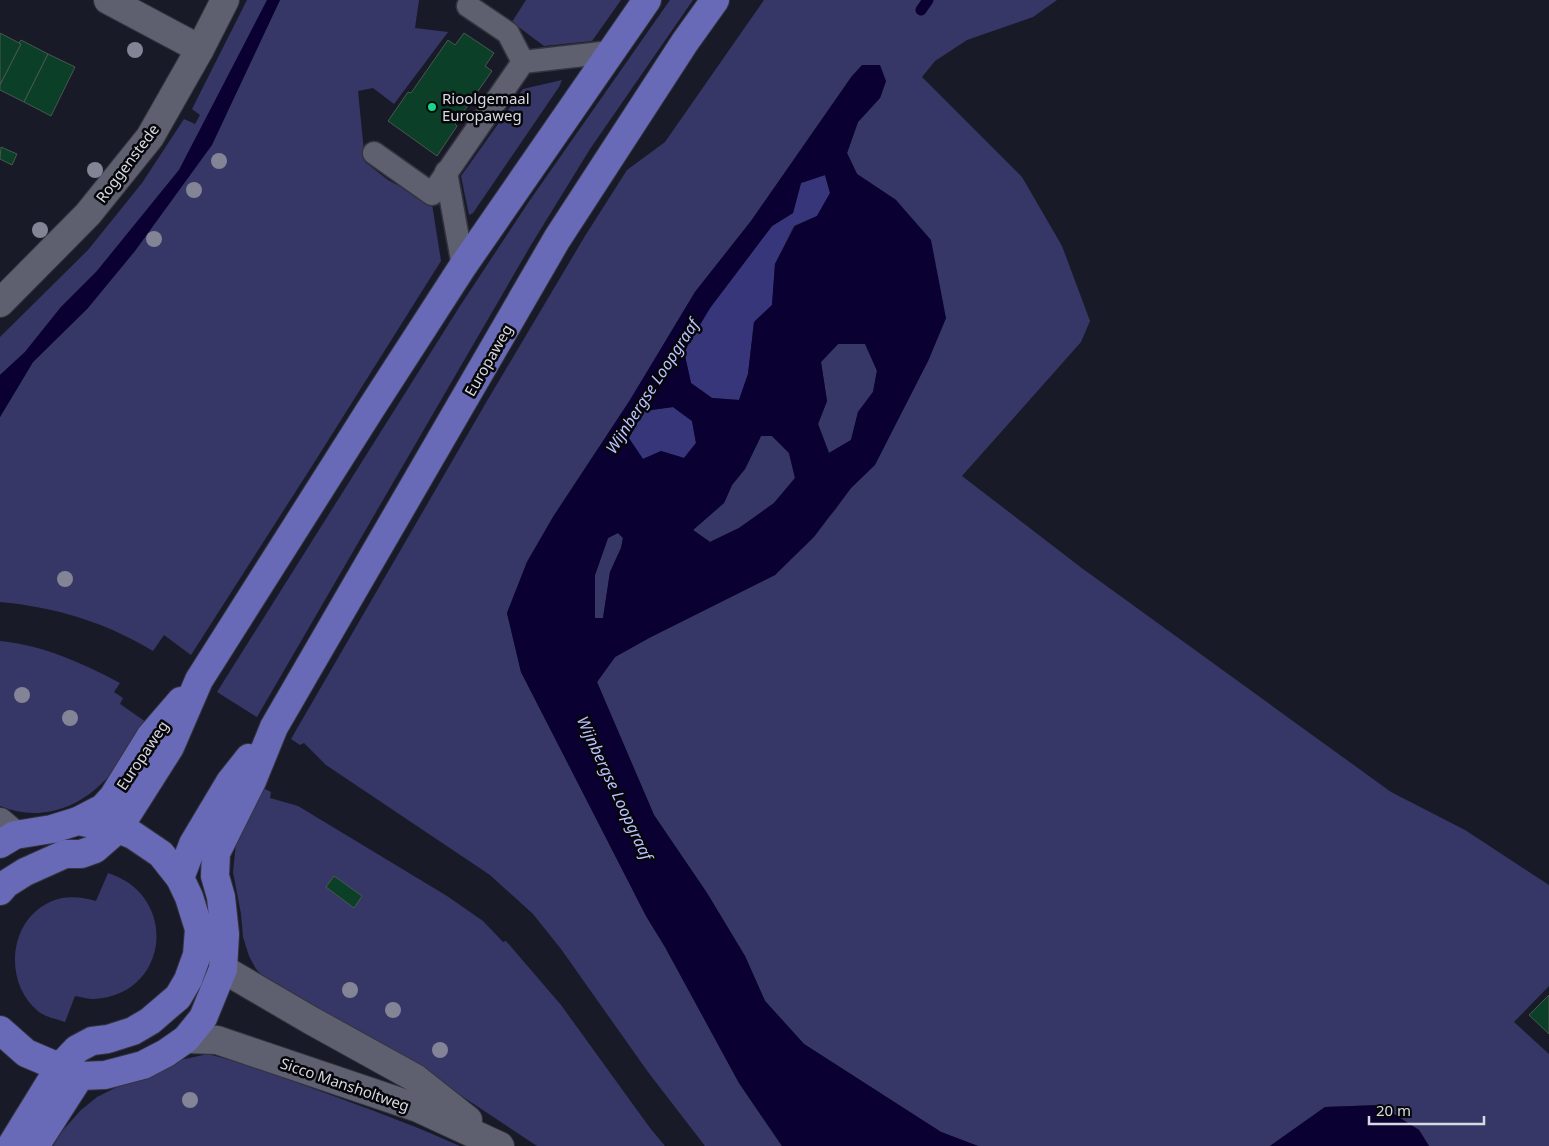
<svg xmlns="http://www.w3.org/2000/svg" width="1549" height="1146" font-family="'Noto Sans',sans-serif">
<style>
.green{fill:#363766}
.forest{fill:#38367b}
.water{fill:#0a0132;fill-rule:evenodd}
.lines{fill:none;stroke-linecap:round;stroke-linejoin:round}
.stream{stroke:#0a0132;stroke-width:11}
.building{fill:#0c3f27;stroke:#48584e}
.service-casing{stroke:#33343e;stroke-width:25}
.minor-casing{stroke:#33343e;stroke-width:30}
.tertiary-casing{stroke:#33343e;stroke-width:30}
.primary-casing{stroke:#33343e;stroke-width:30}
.service{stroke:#5e6070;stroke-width:22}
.minor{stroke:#5e6070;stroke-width:28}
.tertiary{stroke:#5e6070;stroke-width:28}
.primary{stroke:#696ab7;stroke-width:28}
.tree{fill:#838496}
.poi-dot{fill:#15d989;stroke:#06060b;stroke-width:2}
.labels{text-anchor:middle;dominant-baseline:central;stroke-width:5;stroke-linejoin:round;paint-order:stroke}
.poi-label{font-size:15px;fill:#d7d9e2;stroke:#06060b;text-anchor:start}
.street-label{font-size:15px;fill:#d7d9e2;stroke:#06060b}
.water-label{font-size:16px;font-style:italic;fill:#bcc2ff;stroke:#06060b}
</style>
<rect width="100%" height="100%" fill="#191a28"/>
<g class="green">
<polygon points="247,0 268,0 179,170 97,271 61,307 25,352 0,375 0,337 88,250 142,183 184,119 195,124 200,115 192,109"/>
<path d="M 280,0 L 419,0 L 415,28 L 448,32 L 394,104 L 373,88 L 358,91 L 365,162 L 388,180 L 432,204 L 441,261 L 312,466 L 191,655 L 164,635 L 153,651 C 105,622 55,607 0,602 L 0,417 L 33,362 L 88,308 L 248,65 Z"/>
<polygon points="526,0 621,0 592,41 544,46 512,22"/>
<polygon points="670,0 693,0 590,149 531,245 257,717 217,692 460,306 530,200"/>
<polygon points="764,0 1057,0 1033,17 967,40 935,61 922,77 1022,177 1062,246 1090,321 1081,342 962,476 1083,569 1391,792 1465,830 1549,885 1549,986 1514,1022 1549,1054 1549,1146 1429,1146 1419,1130 1379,1105 1325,1107 1270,1146 978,1146 941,1132 804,1044 765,1001 745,956 707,893 654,815 597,682 615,657 649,638 775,575 835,510 851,488 875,464 928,361 946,318 896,200 857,174 847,153 858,122 880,98 886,81 852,76 751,221 695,292 630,400 553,517 527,562 507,613 521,672 646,916 665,947 739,1083 782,1146 705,1146 648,1072 561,949 533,914 490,875 326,765 304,743 300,745 291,739 487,401 585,236 627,170 665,142"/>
<polygon points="562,80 559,87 473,213 469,215 461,176 523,89"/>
<polygon points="865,343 877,370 873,392 858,412 851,440 829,453 818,424 827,401 821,362 838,344"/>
<polygon points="761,436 772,436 789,453 795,478 774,503 739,528 710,542 693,530 724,503 732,485 745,469"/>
<polygon points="618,533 623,538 621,548 610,572 603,618 595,618 595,575 608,538"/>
<path d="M 0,641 C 43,645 82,663 120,683 L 114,692 L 123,698 L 120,704 L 146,722 C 132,743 119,768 100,785 C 73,811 35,821 0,806 Z"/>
<polygon points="263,788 271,792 270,798 298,806 447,896 483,921 503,942 506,941 561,1005 650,1128 665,1146 537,1146 430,1075 268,982 256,969 249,956 243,937 241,914 233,872 236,843"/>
<path d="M 108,873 C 180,896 169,995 94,999 C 88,999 82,997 75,996 L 65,1022 C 56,1019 46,1017 39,1012 C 0,981 9,910 62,898 C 74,896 85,898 96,901 Z"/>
<path d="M 208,1054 C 253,1066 296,1082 339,1098 C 380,1113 420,1128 460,1146 L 53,1146 L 63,1130 L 81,1110 L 97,1097 L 115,1088 L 157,1072 L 180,1060 Z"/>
</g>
<g class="forest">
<polygon points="825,175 830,193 817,216 794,226 775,264 772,305 754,322 748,374 739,400 712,398 691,383 684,352 710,308 772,226 793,213 801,183"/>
<polygon points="673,407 692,421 696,443 684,458 661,451 643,459 628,438 644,411"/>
</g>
<g class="water">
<polygon points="267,0 280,0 212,145 135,251 88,308 33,362 0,417 0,375 25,352 61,307 97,271 179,170"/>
<path d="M 862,65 L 880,65 L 886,81 L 880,98 L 858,122 L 847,153 L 857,174 L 896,200 L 931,240 L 946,318 L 928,361 L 875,465 L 851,488 L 814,537 L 775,575 L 649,638 L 615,657 L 597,682 L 654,815 L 707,893 L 745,956 L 765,1001 L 804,1044 L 941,1132 L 978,1146 L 782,1146 L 739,1083 L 665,947 L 646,916 L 521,672 L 507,613 L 527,562 L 553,517 L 630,400 L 695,292 L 751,221 L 852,76 ZM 825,175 L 830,193 L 817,216 L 795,226 L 775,264 L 772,305 L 754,322 L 748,374 L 739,400 L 712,398 L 691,383 L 684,351 L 710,308 L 772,226 L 793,213 L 801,183 ZM 838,344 L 865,344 L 877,371 L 873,392 L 858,412 L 851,440 L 829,453 L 818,424 L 827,401 L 821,362 ZM 673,407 L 692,421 L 696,443 L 684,458 L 661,451 L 643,459 L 629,438 L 644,411 ZM 761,436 L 772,436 L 789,453 L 795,478 L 774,503 L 739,528 L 710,542 L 693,530 L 724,503 L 732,485 L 745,469 ZM 618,533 L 623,538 L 621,548 L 610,572 L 603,618 L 595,618 L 595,575 L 608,538 Z"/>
<polygon points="1380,1105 1419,1130 1429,1146 1270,1146 1325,1107"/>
</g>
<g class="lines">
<polyline class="stream" points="921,10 928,0"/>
</g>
<g class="building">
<polygon points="0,33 21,44 0,85"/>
<polygon points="464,33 494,53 485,66 492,71 455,124 457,126 437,156 388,121 408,92 411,93 448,40 455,45"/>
<polygon points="21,40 48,54 24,102 0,90 0,85 21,44 19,43"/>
<polygon points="48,54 75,67 51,116 24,102"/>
<polygon points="1,147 17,154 12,165 0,159"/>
<polygon points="334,876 362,896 354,908 326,887"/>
<polygon points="1549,995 1549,1034 1529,1015"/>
</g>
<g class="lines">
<g class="service-casing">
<g id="service">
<polyline points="468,6 508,33 523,62"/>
<polyline points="374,153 432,194 523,62 610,52"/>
<polyline points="446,172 463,266"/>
</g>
</g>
<g class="minor-casing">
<g id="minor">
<polyline points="108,0 200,49"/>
<polyline points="0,303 88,214 150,137 200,49 225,0"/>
<polyline points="0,822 15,835"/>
</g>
</g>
<g class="tertiary-casing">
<g id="tertiary">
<polyline points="223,969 312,1021 415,1078 468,1120"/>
<polyline points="186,1039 217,1040 418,1108 500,1146"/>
</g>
</g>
<g class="primary-casing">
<g id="primary">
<polyline points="78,821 103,808 113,797 150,737 181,701"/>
<polyline points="0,844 15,835 52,829 78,821 118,829 133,835 161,854 180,878 189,897 199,929 197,955 188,980 178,997 150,1021 133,1031 108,1039 92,1041 77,1049 59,1068 11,1146"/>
<polyline points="180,878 193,844 230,782 249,758"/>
<polyline points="0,891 6,884 25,872 65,854 81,854 95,849 118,829 170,747 199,680 370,410 463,266 647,0"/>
<polyline points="0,1030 26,1053 80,1076 105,1075 143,1065 166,1053 186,1039 203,1018 223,969 225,934 221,897 215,876 216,853 252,781 274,727 557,239 685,42 715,0"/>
<polyline points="35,1146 80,1076"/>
</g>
</g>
<use href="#service" class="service"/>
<use href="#minor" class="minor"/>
<use href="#tertiary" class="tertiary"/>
<use href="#primary" class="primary"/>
</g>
<g class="tree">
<circle cx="135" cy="50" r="8"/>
<circle cx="219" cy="161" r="8"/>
<circle cx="95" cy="170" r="8"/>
<circle cx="194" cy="190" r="8"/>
<circle cx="40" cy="230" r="8"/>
<circle cx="154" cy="239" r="8"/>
<circle cx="65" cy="579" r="8"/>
<circle cx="22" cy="695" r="8"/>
<circle cx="70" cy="718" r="8"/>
<circle cx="350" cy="990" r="8"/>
<circle cx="393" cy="1010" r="8"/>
<circle cx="440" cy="1050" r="8"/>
<circle cx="190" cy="1100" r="8"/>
</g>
<circle class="poi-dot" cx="432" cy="107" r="5"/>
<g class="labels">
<g class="poi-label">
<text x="442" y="98">Rioolgemaal<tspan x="442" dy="17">Europaweg</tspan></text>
</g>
<g class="street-label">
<text transform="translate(127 163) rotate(-53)">Roggenstede</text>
<text transform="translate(488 360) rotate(-60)">Europaweg</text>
<text transform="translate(142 755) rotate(-56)">Europaweg</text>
<text transform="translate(345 1084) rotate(19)">Sicco Mansholtweg</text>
</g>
<g class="water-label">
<text transform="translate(652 386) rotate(-57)">Wijnbergse Loopgraaf</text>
<text transform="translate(615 788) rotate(65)">Wijnbergse Loopgraaf</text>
</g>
</g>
<path d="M1369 1116v8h115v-8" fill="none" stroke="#d7d9e2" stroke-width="2.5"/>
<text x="1376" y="1116" font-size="15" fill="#d7d9e2" stroke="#06060b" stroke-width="4" paint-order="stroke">20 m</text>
</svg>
